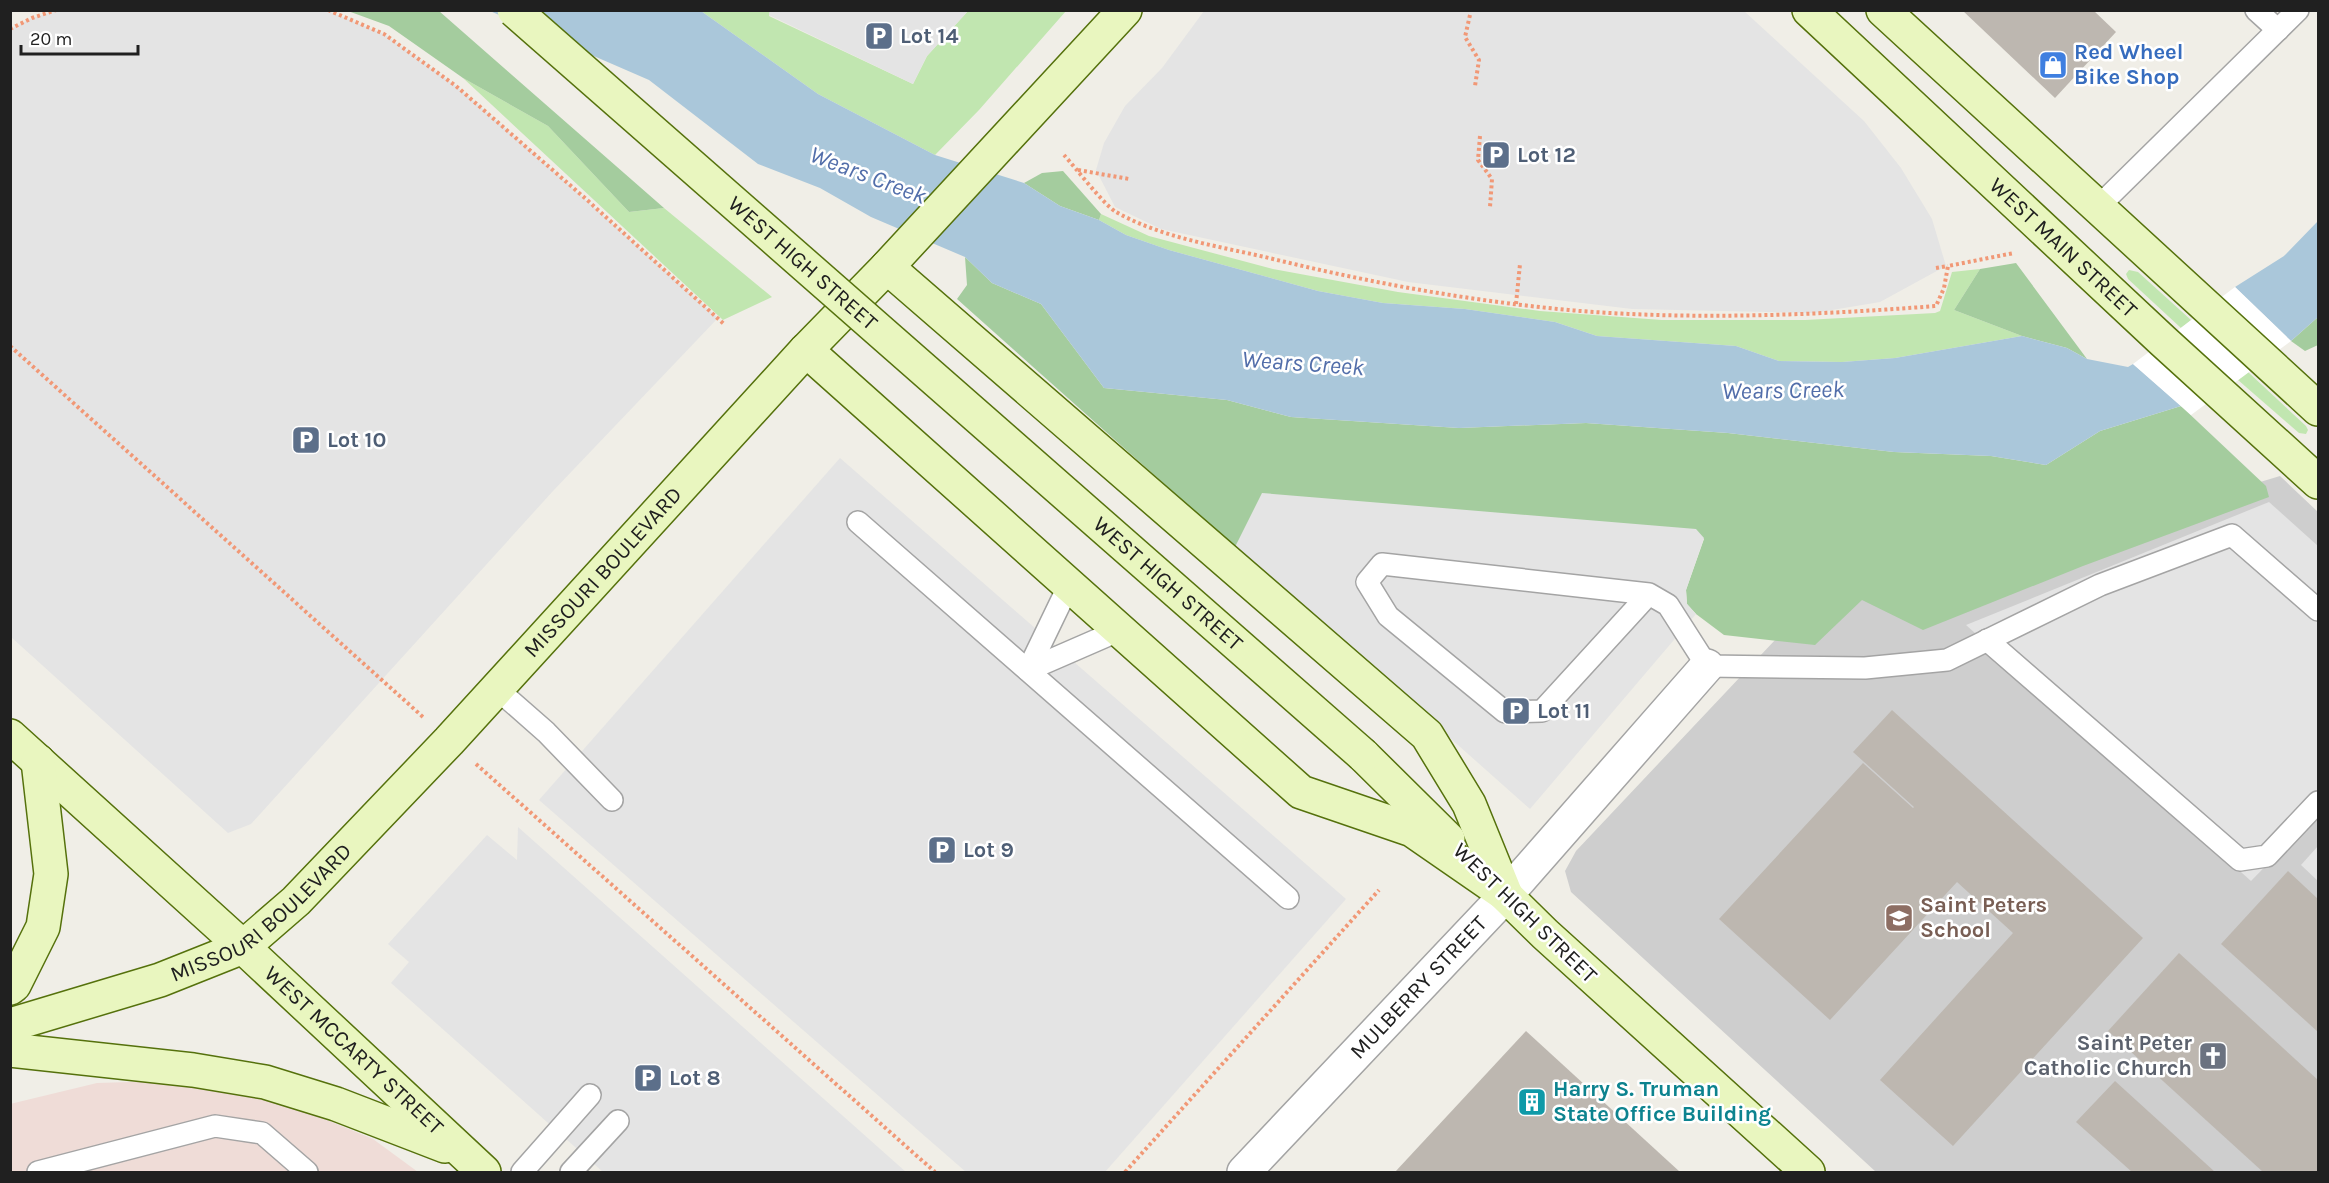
<svg xmlns="http://www.w3.org/2000/svg" width="2329" height="1183" font-family="Karla,sans-serif">
<style>
.commercial{fill:#efdcd7}
.religious{fill:#cecece}
.grass{fill:#c1e6b0}
.forest{fill:#a4cc9e}
.parking{fill:#e4e4e4}
.water{fill:#aac7da}
.pier{fill:#fff}
.building{fill:#bdb7b0}
.lines{fill:none;stroke-linecap:round;stroke-linejoin:round}
.lane-casing{stroke:#a4a4a4;stroke-width:24}
.street-casing{stroke:#a4a4a4;stroke-width:36}
.secondary-casing{stroke:#55710c;stroke-width:36}
.path{stroke:#f19876;stroke-width:4;stroke-dasharray:3 3;stroke-linecap:butt}
.lane{stroke:#fff;stroke-width:21}
.street{stroke:#fff;stroke-width:33}
.secondary{stroke:#e9f6bf;stroke-width:33}
.secondary-bridge-casing{stroke:#55710c;stroke-width:36;stroke-linecap:butt}
.secondary-bridge{stroke:#e9f6bf;stroke-width:33}
.labels{text-anchor:middle;dominant-baseline:central;stroke-width:5;stroke-linejoin:round;paint-order:stroke}
.service-label{font-size:22px;font-weight:bold;fill:#4e5e75;stroke:#fff;text-anchor:start}
.shop-label{font-size:22px;font-weight:bold;fill:#366cbe;stroke:#fff;text-anchor:start}
.street-label{font-size:22px;fill:#202020;stroke:#fff}
.education-label{font-size:22px;font-weight:bold;fill:#785e54;stroke:#fff;text-anchor:start}
.worship-label{font-size:22px;font-weight:bold;fill:#5b616d;stroke:#fff;text-anchor:end}
.culture-label{font-size:22px;font-weight:bold;fill:#0d838f;stroke:#fff;text-anchor:start}
.water-label{font-size:24px;font-style:italic;fill:#526eaa;stroke:#fff}
</style>
<rect width="100%" height="100%" fill="#f0eee7"/>
<polygon class="commercial" points="162,1081 238,1090 305,1111 373,1139 418,1172 11,1172 10,1104 97,1083"/>
<polygon class="religious" points="2280,476 2318,512 2318,1172 1876,1172 1571,892 1565,871 1576,851 1841,570 1947,577"/>
<g class="grass">
<polygon points="701,11 770,11 769,16 913,84 927,56 968,11 1066,11 979,110 935,155 818,94"/>
<polygon points="463,78 548,126 629,212 664,208 772,297 723,320"/>
<polygon points="1101,214 1149,236 1273,269 1398,292 1540,311 1662,320 1805,320 1935,313 1940,311 1952,272 1980,269 1954,310 2022,336 1895,358 1842,362 1779,361 1736,346 1597,336 1555,322 1465,309 1383,303 1318,291 1169,250 1126,235 1099,220"/>
<polygon points="2129,270 2138,272 2191,320 2181,328 2128,279 2126,274"/>
<polygon points="2248,372 2306,426 2308,430 2306,434 2299,433 2238,380"/>
</g>
<g class="forest">
<polygon points="348,11 439,11 664,208 629,212 548,126 463,78 389,26"/>
<polygon points="1063,171 1101,214 1099,220 1060,206 1024,183 1042,173"/>
<polygon points="965,257 992,283 1041,304 1104,388 1227,400 1291,417 1459,428 1586,423 1728,433 1894,452 1991,456 2046,465 2100,431 2181,406 2266,486 2269,497 2083,566 1923,630 1862,600 1815,645 1724,635 1696,614 1687,604 1686,590 1704,539 1235,547 957,299 967,285"/>
<polygon points="2016,263 2087,359 2067,348 2022,336 1954,310 1980,269"/>
<polygon points="2318,317 2318,345 2305,351 2291,341"/>
</g>
<g class="parking">
<polygon points="770,10 968,10 968,11 927,56 913,84 769,15"/>
<polygon points="56,11 328,11 384,34 456,86 506,129 718,318 553,491 251,824 228,833 11,637 11,29 32,18"/>
<polygon points="1204,11 1744,11 1864,121 1901,168 1932,219 1946,266 1880,302 1814,313 1632,309 1408,282 1161,229 1115,207 1096,170 1104,143 1125,106 1162,68"/>
<polygon points="840,458 1346,899 1105,1172 966,1172 539,800"/>
<polygon points="1262,493 1696,529 1704,538 1686,590 1687,604 1696,614 1530,809 1235,547"/>
<polygon points="2269,502 2318,546 2318,812 2251,881 1966,625"/>
<polygon points="518,827 906,1172 603,1172 391,983 409,962 388,944 487,835 517,860"/>
<polygon points="2318,846 2318,881 2301,865"/>
</g>
<g class="water">
<polygon points="490,11 701,11 818,94 935,155 1024,183 1060,206 1099,220 1126,235 1169,250 1318,291 1383,303 1465,309 1555,322 1597,336 1736,346 1779,361 1842,362 1895,358 2022,336 2067,348 2087,359 2128,367 2133,364 2181,406 2100,431 2046,465 1991,456 1894,452 1728,433 1586,423 1459,428 1291,417 1227,400 1104,388 1041,304 992,283 965,257 871,217 820,188 758,164 649,80"/>
<polygon points="2318,221 2318,317 2291,341 2235,287 2284,256"/>
</g>
<polygon class="pier" points="2235,287 2291,341 2191,415 2133,364"/>
<g class="building">
<polygon points="1962,10 2093,10 2116,32 2055,98"/>
<polygon points="1892,710 2143,938 1953,1146 1880,1080 2013,933 1957,882 1830,1020 1719,919 1863,763 1913,808 1914,807 1853,752"/>
<polygon points="2288,871 2318,899 2318,1032 2221,944"/>
<polygon points="2179,953 2318,1080 2318,1172 2263,1172 2108,1031"/>
<polygon points="1526,1031 1680,1172 1395,1172"/>
<polygon points="2115,1081 2215,1172 2132,1172 2076,1122"/>
</g>
<g class="lines">
<g class="lane-casing">
<g id="lane">
<polyline points="2256,10 2278,30"/>
<polyline points="2098,207 2298,10"/>
<polyline points="858,522 1288,898"/>
<polyline points="1649,594 1542,711 1505,712 1388,616 1367,582 1382,564 1649,594 1668,605 1707,666 1865,668 1947,660 2100,585 2232,535 2318,610"/>
<polyline points="1987,640 2240,860 2267,856 2318,802"/>
<polyline points="1028,670 1120,630"/>
<polyline points="1028,670 1069,585"/>
<polyline points="497,689 546,732 612,800"/>
<polyline points="38,1172 215,1126 262,1133 307,1172"/>
<polyline points="522,1172 590,1095"/>
<polyline points="571,1172 618,1121"/>
</g>
</g>
<g class="street-casing">
<g id="street">
<path id="s1" d="M 1244,1172 L 1506,895 L 1707,666"/>
</g>
</g>
<g class="secondary-casing">
<g id="secondary">
<path id="s2" d="M 1809,10 L 2163,341 L 2318,482"/>
<polyline points="1883,10 2318,409"/>
<polyline points="887,267 1427,735 1469,804 1506,895"/>
<polyline points="806,350 1301,792 1412,830 1506,895"/>
<path id="s3" d="M 10,736 L 243,947 L 484,1172"/>
<polyline points="1363,755 1448,839"/>
<polyline points="1491,881 1545,934 1808,1172"/>
<polyline points="10,988 14,985 43,927 51,874 38,761"/>
<path id="s4" d="M 10,1025 L 160,980 L 243,947 L 296,901 L 449,741 L 806,350 L 887,267 L 1125,10"/>
<polyline points="10,1050 193,1070 265,1082 336,1104 445,1146"/>
</g>
</g>
<g class="path">
<polyline points="328,10 384,34 456,86 586,199 724,324"/>
<polyline points="1470,15 1465,37 1479,60 1475,86"/>
<polyline points="10,29 32,18 56,10"/>
<polyline points="1480,136 1478,160 1492,179 1490,207"/>
<path d="M 1064,155 C 1075,167 1104,205 1116,212 C 1162,238 1218,246 1269,258 C 1371,283 1475,302 1580,311 C 1698,320 1818,315 1936,306 L 1944,288 L 1948,266 L 2014,253"/>
<polyline points="1078,170 1129,179"/>
<polyline points="1936,268 1948,266"/>
<polyline points="1516,304 1520,264"/>
<polyline points="10,346 423,717"/>
<polyline points="476,764 935,1172"/>
<polyline points="1125,1172 1379,890"/>
</g>
<use href="#lane" class="lane"/>
<use href="#street" class="street"/>
<use href="#secondary" class="secondary"/>
<g class="secondary-bridge-casing">
<g id="secondary-bridge">
<path id="s5" d="M 514,10 L 1363,755"/>
</g>
</g>
<use href="#secondary-bridge" class="secondary-bridge"/>
</g>
<defs>
<g id="parking-square" transform="scale(1.5)"><rect x="-9" y="-9" width="18" height="18" rx="4" fill="#5c6f8a" stroke="#fff"/><path d="M-3.5-5.5H1a3.5 3.5 0 0 1 0 7H-1V5.5H-3.5ZM-1-3.4V-.6H.8a1.4 1.4 0 0 0 0-2.8Z" fill="#fff"/></g>
<g id="shop-square" transform="scale(1.5)"><rect x="-9" y="-9" width="18" height="18" rx="4" fill="#3f7fe0" stroke="#fff"/><path d="M-5-2.5h2.3a2.7 3.5 0 0 1 5.4 0H5L5.5 6h-11ZM-1.5-2.5h3a1.5 2.3 0 0 0-3 0Z" fill="#fff"/></g>
<g id="school-square" transform="scale(1.5)"><rect x="-9" y="-9" width="18" height="18" rx="4" fill="#8d6e63" stroke="#fff"/><path d="M0-5L7-2L0 1L-7-2ZM-4 1L0 2.5L4 1V4Q0 6-4 4Z" fill="#fff"/></g>
<g id="church-square" transform="scale(1.5)"><rect x="-9" y="-9" width="18" height="18" rx="4" fill="#6b7280" stroke="#fff"/><path d="M-1.2-6h2.4v3.5h3.3v2.4h-3.3V6h-2.4V-.1h-3.3v-2.4h3.3Z" fill="#fff"/></g>
<g id="building-square" transform="scale(1.5)"><rect x="-9" y="-9" width="18" height="18" rx="4" fill="#0f9aa8" stroke="#fff"/><path d="M-4-6H4V6H1V3H-1V6H-4ZM-2.5-4.3h1.7v1.8h-1.7ZM.8-4.3h1.7v1.8H.8ZM-2.5-1h1.7V.8h-1.7ZM.8-1h1.7V.8H.8Z" fill="#fff"/></g>
</defs>
<g fill-rule="evenodd">
<use href="#parking-square" x="879" y="36"/>
<use href="#shop-square" x="2053" y="65"/>
<use href="#parking-square" x="1496" y="155"/>
<use href="#parking-square" x="306" y="440"/>
<use href="#parking-square" x="1516" y="711"/>
<use href="#parking-square" x="942" y="850"/>
<use href="#school-square" x="1899" y="918"/>
<use href="#church-square" x="2213" y="1056"/>
<use href="#parking-square" x="648" y="1078"/>
<use href="#building-square" x="1532" y="1102"/>
</g>
<g class="labels">
<g class="service-label">
<text x="900" y="36">Lot 14</text>
<text x="1517" y="155">Lot 12</text>
<text x="327" y="440">Lot 10</text>
<text x="1537" y="711">Lot 11</text>
<text x="963" y="850">Lot 9</text>
<text x="669" y="1078">Lot 8</text>
</g>
<g class="shop-label">
<text x="2074" y="52">Red Wheel<tspan x="2074" dy="25">Bike Shop</tspan></text>
</g>
<g class="street-label">
<text stroke="none"><textPath href="#s2" startOffset="348">WEST MAIN STREET</textPath></text>
<text stroke="none"><textPath href="#s5" startOffset="384">WEST HIGH STREET</textPath></text>
<text stroke="none"><textPath href="#s4" startOffset="766">MISSOURI BOULEVARD</textPath></text>
<text stroke="none"><textPath href="#s5" startOffset="870">WEST HIGH STREET</textPath></text>
<text stroke="none"><textPath href="#s4" startOffset="280">MISSOURI BOULEVARD</textPath></text>
<text transform="translate(1525 913) rotate(44)">WEST HIGH STREET</text>
<text stroke="none"><textPath href="#s1" startOffset="254">MULBERRY STREET</textPath></text>
<text stroke="none"><textPath href="#s3" startOffset="466">WEST MCCARTY STREET</textPath></text>
</g>
<g class="education-label">
<text x="1920" y="905">Saint Peters<tspan x="1920" dy="25">School</tspan></text>
</g>
<g class="worship-label">
<text x="2192" y="1043">Saint Peter<tspan x="2192" dy="25">Catholic Church</tspan></text>
</g>
<g class="culture-label">
<text x="1553" y="1089">Harry S. Truman<tspan x="1553" dy="25">State Office Building</tspan></text>
</g>
<g class="water-label">
<text transform="translate(868 175) rotate(21)">Wears Creek</text>
<text transform="translate(1303 363) rotate(4)">Wears Creek</text>
<text transform="translate(1783 390) rotate(-1)">Wears Creek</text>
</g>
</g>
<rect width="2329" height="1183" fill="none" stroke="#202020" stroke-width="24"/>
<path d="M21 45v9h117v-9" fill="none" stroke="#202020" stroke-width="3"/>
<text x="30" y="45" font-size="18" fill="#202020" stroke="#ffffff" stroke-width="4.5" paint-order="stroke">20 m</text>
</svg>
